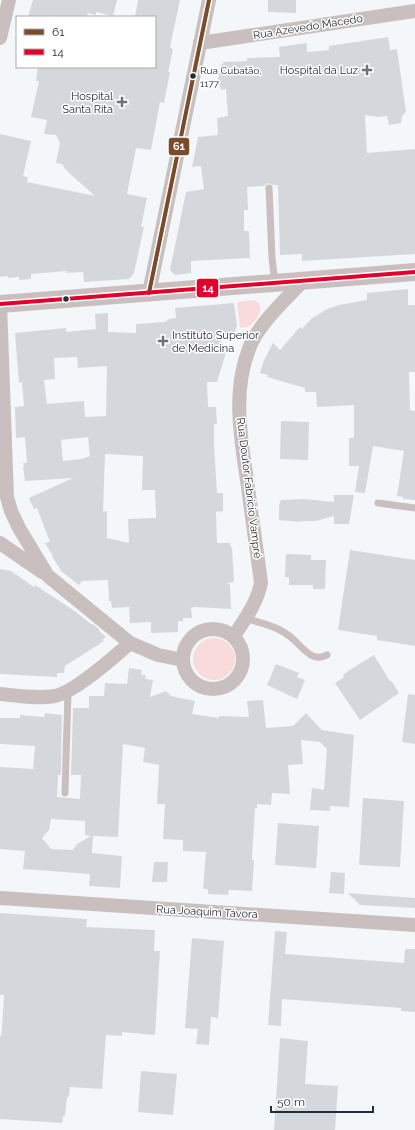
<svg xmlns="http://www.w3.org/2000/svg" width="415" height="1130" font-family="Raleway,sans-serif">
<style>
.green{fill:#f8dbda}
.building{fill:#d4d8dd;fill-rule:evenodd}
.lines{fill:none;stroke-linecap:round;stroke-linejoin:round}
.service{stroke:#c8bfbe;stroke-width:7}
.minor{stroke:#c8bfbe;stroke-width:14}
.tertiary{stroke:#c8bfbe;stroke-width:18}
.bus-1-casing{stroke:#fff;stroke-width:7}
.bus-2-casing{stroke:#fff;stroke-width:7}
.bus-1{stroke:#7a4b2a;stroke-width:4}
.bus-2{stroke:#e4002b;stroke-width:4}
.poi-dot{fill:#6e7379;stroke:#fff;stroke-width:1.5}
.bus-dot{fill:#262c33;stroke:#fff;stroke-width:1.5}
.labels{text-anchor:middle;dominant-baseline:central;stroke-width:3;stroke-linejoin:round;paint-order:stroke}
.bus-label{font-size:10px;fill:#262c33;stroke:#fff;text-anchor:start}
.street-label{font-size:11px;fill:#262c33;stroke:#fff}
.poi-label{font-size:11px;fill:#262c33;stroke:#fff;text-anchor:end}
.line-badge{stroke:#fff;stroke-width:1.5}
.badge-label{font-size:11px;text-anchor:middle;font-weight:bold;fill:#fff}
</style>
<rect width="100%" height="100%" fill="#f4f7fa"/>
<g class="green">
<path d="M 254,300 C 268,306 256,321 248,327 L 240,328 L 237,302 Z"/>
<circle cx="214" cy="659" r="21"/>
</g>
<g class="building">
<polygon points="33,0 117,0 113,16 96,12 96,15 88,13 87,17 28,17"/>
<polygon points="138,0 180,0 170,47 173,50 168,72 170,72 164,103 160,102 151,150 136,148 127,194 147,198 141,227 144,227 134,273 129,279 84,282 83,272 66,273 66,271 31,274 31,279 19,280 19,277 8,278 8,276 0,277 0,134 31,141 23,176 28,177 27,182 95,196 66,170 62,164 56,163 60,143 56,135 44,134 47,120 31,117 39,81 36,81 38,67 155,67 155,17 135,17"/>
<polygon points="268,0 296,0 296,13 268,12"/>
<polygon points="388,37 390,50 397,49 406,112 402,116 401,123 389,125 387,116 378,117 365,115 367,153 415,149 415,254 302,261 302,254 280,255 278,185 273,185 268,183 264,186 247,187 248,210 244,210 244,231 249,231 250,258 191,261 191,273 175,275 170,270 186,192 204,189 201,166 192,167 198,137 218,135 217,118 228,116 226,89 221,90 218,79 221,65 224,62 247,61 247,58 280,57 279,47 307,43 307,52 329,50 329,46"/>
<polygon points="408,289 408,305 415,305 415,372 409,372 410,410 415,411 415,500 403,499 403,497 397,496 404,451 373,446 365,493 355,492 359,466 349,466 349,438 354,438 354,405 317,407 316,392 305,392 305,388 267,377 268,375 260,373 264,360 273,343 280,350 300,327 302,329 311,319 327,309 339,305 367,300 367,293"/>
<path d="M 234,303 L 237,326 L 234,334 L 216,336 L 227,349 L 217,382 L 207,382 L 208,407 L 216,407 L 217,424 L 214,424 L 214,446 L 217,493 L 223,493 L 223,511 L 216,512 L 217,543 L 230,543 L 231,548 L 232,548 L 234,582 L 226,583 L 230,584 L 231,609 L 194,607 L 191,608 L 192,618 L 183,618 L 183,621 L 178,621 L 178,632 L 151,633 L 151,622 L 130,623 L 129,607 L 112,608 L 111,601 L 109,601 L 108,580 L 82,581 L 79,585 L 62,572 L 55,561 L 52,557 L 53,556 L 45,543 L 50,542 L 37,508 L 34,509 L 29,498 L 73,478 L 25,481 L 23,467 L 24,467 L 23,463 L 27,463 L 25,437 L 16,438 L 15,407 L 24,406 L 22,382 L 19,383 L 15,333 L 66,328 L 66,332 L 96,329 L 95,314 L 108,313 L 108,332 L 136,333 L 136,324 L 165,322 L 169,319 L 176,318 L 175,308 ZM 77,357 L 78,368 L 107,366 L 106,416 L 85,417 L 84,401 L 47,404 L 44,380 L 55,379 L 54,358 ZM 88,437 L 90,456 L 81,459 L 63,461 L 61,440 ZM 105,454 L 143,456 L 142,490 L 155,490 L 156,518 L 128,519 L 129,543 L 107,538 L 107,511 L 103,512 Z"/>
<polygon points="281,421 309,422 308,460 280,459"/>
<polygon points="334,495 354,495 349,524 334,524 334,516 316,521 301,521 300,522 279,520 279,505 281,500 304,499 334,502"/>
<polygon points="350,550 415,560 415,646 377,640 377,636 338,630"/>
<polygon points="286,554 311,555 311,560 326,560 325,589 313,589 313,585 289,585 289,577 285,577"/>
<polygon points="0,569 11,571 34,587 35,585 76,612 91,624 93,624 100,630 99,631 106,637 102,640 104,641 65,666 64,673 57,673 57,677 0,674"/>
<polygon points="374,655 389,680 393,683 399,693 360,720 335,683 344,677 343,675 348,671"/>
<polygon points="276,664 299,673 297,677 305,680 297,699 267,685"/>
<path d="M 129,668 L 142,670 L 141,675 L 146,675 L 145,679 L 153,680 L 150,697 L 166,691 L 171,696 L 195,701 L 192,714 L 219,718 L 219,716 L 249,717 L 247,701 L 263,700 L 266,728 L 293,726 L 306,713 L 322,730 L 354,735 L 349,807 L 330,806 L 330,811 L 310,810 L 312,788 L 324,790 L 327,749 L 320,742 L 301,740 L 303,764 L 288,765 L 290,794 L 272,793 L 271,805 L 257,804 L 257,808 L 255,808 L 252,857 L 252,860 L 254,860 L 252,891 L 229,890 L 228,895 L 208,894 L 208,889 L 203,889 L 206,852 L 183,851 L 183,840 L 163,839 L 165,804 L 157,804 L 159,765 L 143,762 L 145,748 L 123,744 L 118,837 L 93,836 L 92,853 L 122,856 L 120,888 L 89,886 L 90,874 L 23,869 L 25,851 L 0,849 L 0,767 L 33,769 L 35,746 L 0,744 L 0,718 L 20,718 L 20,715 L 44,717 L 45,713 L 62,715 L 61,775 L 58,775 L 57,797 L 80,799 L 81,775 L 71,775 L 73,708 L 89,708 L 89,696 L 104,696 L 105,683 L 127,684 ZM 51,819 L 85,821 L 85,835 L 91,836 L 77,844 L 73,850 L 51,849 L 42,838 L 49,830 Z"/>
<polygon points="408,694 415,695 415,744 402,742"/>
<polygon points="363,798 404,801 400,867 359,865"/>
<polygon points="278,823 319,826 316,868 275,865"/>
<polygon points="154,862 168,862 167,882 152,882"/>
<polygon points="331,872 345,873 344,894 329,893"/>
<polygon points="348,893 415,898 415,908 360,905"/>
<polygon points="0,913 87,919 86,927 155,930 154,951 160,951 155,1035 122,1032 122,1036 106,1035 102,1089 70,1087 69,1096 67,1098 65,1116 63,1116 62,1123 0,1119 0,1036 1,1036 2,1028 4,995 0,995"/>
<polygon points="275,931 287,932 285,954 404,963 405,949 415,949 415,1012 401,1011 401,1008 282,999 281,1026 268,1025"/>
<polygon points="192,938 224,941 218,1018 211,1017 209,1045 196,1044 198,1029 185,1028"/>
<polygon points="280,1038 308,1041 305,1084 338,1086 335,1130 274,1130"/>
<polygon points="141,1071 177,1074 173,1115 138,1112"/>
</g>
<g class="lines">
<g class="service">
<polyline points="269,188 272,258 275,283"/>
<polyline points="378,503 415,508"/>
<path d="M 246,618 C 256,622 268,624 278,629 C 284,632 289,635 294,640 C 303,648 313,663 327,655"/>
<polyline points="65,793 68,691"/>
</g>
<g class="minor">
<polyline points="0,38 9,0"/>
<polyline points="200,43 415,11"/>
<polyline points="149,293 209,0"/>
<polyline points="0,304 7,497 11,511 19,528 48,576 130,643 158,655 183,660"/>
<polyline points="0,543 42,572"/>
<circle cx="213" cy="659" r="30"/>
<path d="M 234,636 C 245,619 257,603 261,583 C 257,551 252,519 248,487 C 241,439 231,390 251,344 C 260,323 287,298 303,281"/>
<path d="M 0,694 C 18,696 37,699 55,696 C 75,692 114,657 130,643"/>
<polyline points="0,898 415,925"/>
</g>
<polyline class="tertiary" points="0,304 415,272"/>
<g class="bus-1-casing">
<polyline id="bus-1" points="149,293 209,0"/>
</g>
<g class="bus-2-casing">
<polyline id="bus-2" points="0,304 415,272"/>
</g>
<use href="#bus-1" class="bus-1"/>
<use href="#bus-2" class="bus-2"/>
</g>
<g class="poi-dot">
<path d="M365 64h4v4h4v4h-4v4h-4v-4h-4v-4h4z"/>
<path d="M120 96h4v4h4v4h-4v4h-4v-4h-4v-4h4z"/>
<path d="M161 335h4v4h4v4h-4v4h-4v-4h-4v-4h4z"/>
</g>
<g class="bus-dot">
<circle cx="193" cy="76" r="3.5"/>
<circle cx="66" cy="299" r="3.5"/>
</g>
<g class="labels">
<g class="bus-label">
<text x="200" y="70">Rua Cubatão,<tspan x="200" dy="13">1177</tspan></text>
</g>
<g class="street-label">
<text transform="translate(308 27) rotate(-9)">Rua Azevedo Macedo</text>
<text transform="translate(249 488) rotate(83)">Rua Doutor Fabrício Vampré</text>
<text transform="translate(207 912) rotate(3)">Rua Joaquim Távora</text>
</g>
<g class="poi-label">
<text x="358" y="70">Hospital da Luz</text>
<text x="113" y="96">Hospital<tspan x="113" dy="13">Santa Rita</tspan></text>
<text x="172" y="335" text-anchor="start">Instituto Superior<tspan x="172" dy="13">de Medicina</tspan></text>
</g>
</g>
<g class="line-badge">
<rect x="168" y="137" width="22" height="19" rx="4" fill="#7a4b2a"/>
<rect x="196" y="278" width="23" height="20" rx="4" fill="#e4002b"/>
</g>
<g class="badge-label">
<text x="179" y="150">61</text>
<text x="208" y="292">14</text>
</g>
<rect x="16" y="16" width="140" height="52" fill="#ffffff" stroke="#a8abad"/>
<rect x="24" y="29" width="20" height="6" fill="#7a4b2a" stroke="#a8abad"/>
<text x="52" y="36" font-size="12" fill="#262c33">61</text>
<rect x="24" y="49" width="20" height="6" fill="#e4002b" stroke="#a8abad"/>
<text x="52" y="56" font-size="12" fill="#262c33">14</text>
<path d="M271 1106v6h102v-6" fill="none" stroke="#262c33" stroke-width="2"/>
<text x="277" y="1106" font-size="12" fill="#262c33" stroke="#ffffff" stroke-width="3" paint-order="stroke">50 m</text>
</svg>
